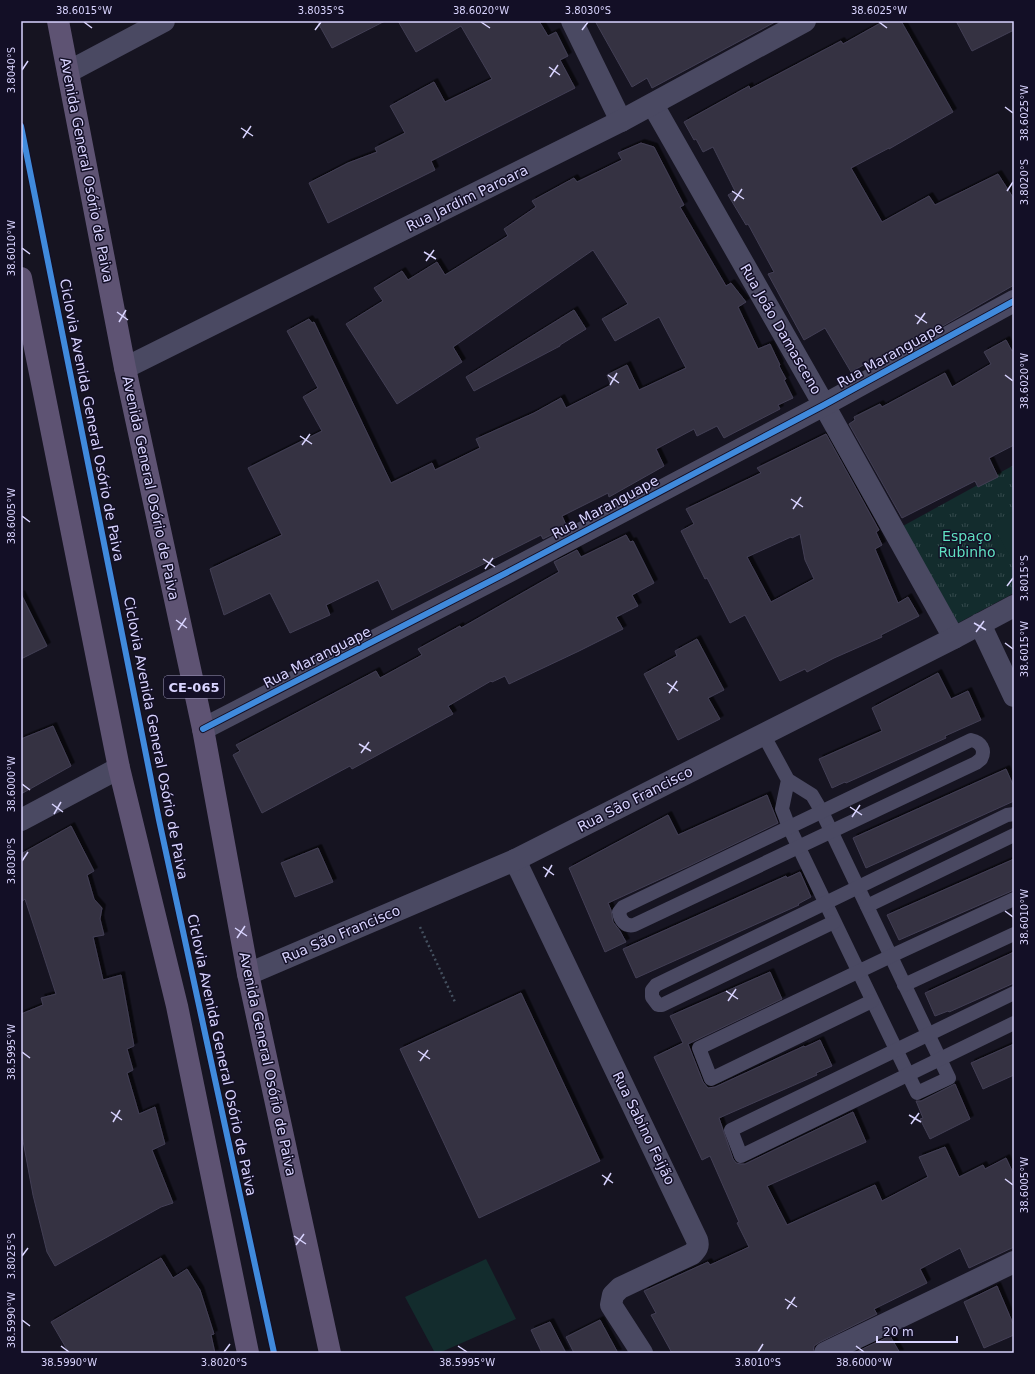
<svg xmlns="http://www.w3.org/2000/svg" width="1035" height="1374" font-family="'DejaVu Sans',sans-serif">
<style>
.grass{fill:url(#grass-tufts)}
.pitch{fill:#132c2d}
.building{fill:#343243;stroke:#433f54;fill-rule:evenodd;filter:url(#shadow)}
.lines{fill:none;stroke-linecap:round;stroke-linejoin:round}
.path{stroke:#44505f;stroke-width:2.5;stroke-dasharray:2 3;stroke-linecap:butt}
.service{stroke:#4a4962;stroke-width:14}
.minor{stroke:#4a4962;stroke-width:22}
.primary{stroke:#5e5373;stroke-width:22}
.cycleway-casing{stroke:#130f26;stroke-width:8}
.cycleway{stroke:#408adc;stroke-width:6}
.ticks{fill:none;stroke:#d9d4ff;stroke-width:1.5}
.labels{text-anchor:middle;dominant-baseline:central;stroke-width:3;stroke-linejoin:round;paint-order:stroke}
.shield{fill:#130f26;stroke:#9e99be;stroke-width:1}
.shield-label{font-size:13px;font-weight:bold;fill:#d9d4ff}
.street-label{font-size:14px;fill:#d9d4ff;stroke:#130f26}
.park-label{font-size:14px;fill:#5fe0c0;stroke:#130f26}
.neatline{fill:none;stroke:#d9d4ff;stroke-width:1.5}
.ticks-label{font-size:10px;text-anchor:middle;fill:#d9d4ff}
</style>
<defs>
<pattern id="grass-tufts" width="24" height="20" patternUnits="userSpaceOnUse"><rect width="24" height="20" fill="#132c2d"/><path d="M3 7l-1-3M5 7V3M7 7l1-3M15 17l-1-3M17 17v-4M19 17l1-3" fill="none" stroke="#354a4c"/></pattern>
<filter id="shadow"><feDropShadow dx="3.5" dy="-3.5" stdDeviation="0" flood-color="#0009"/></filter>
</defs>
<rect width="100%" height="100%" fill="#161421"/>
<polygon class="grass" points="1014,465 1014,593 958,623 903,526"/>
<g class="pitch">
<polygon points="1014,511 1014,564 992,523"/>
<polygon points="486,1259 516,1319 439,1353 435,1353 405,1297"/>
</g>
<g class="building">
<polygon points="317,21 385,21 332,48"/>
<polygon points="398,21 539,21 548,36 556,32 568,56 560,60 575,88 431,161 435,170 328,223 309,183 348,163 377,152 375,148 405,133 390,106 434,82 445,102 492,79 461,26 416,52"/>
<polygon points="595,21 777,21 652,88 647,78 632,87"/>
<polygon points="884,21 901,21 953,112 889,149 889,148 851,168 882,222 929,196 935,205 998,174 1014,199 1014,285 941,327 940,325 900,346 901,348 874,363 872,360 851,372 825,328 804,340 768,274 774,272 748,224 746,225 728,195 735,191 713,147 703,152 696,139 694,140 684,122 749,86 750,89 841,41 843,44"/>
<polygon points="956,21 1014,21 1014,30 972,51"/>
<polygon points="641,143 654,147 684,205 680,207 726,286 731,283 746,302 738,307 758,349 770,344 780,365 779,366 786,379 784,380 793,398 778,405 780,409 724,438 717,426 697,436 694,429 656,449 664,466 609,497 608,493 562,516 567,527 543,539 541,535 392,610 378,580 326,605 330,615 290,633 270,593 224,615 210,569 282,535 248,468 322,431 303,397 318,388 287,331 309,319 312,323 314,322 391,483 432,463 435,470 480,448 476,439 534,413 561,398 566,408 611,385 607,375 627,365 639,390 686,368 659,317 615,341 602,319 628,304 593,250 453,347 462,362 397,404 346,324 383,301 374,288 402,271 408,280 437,262 445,275 508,236 504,229 536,207 532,201 574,178 577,182 622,160 618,153"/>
<polygon points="574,310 586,329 560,345 560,346 474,391 466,377"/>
<polygon points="1006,340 1012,351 1014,350 1014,445 989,458 998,477 978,487 975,481 902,518 849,424 855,420 854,417 880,404 882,407 945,373 952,387 991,364 984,352"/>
<path d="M 826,434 L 879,530 L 876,532 L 882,545 L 875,549 L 898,603 L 908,597 L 919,616 L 881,635 L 882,637 L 834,658 L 807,672 L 805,669 L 780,681 L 745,615 L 730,623 L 707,578 L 705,579 L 681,531 L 694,524 L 686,509 L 761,473 L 757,468 ZM 800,534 L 805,560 L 814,579 L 771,602 L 747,557 L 791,537 L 792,538 Z"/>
<polygon points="626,535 630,542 633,541 654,583 632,595 638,606 616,617 623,629 579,651 509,684 505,676 492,682 491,681 448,706 453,714 352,769 350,766 262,813 233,755 240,751 236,745 376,671 380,678 422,655 418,649 460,626 461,628 559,572 554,562 577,550 581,557"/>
<polygon points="21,594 47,646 21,659"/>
<polygon points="697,639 724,690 708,698 720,719 678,740 644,674 677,656 675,651"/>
<polygon points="938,673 951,699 968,691 981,720 945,736 946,738 846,783 845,782 832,788 819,759 882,731 872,708"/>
<polygon points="53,726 71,766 21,794 21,739"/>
<polygon points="1006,769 1014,787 1014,801 866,868 853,838"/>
<polygon points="767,795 778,823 689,866 608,903 611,910 613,922 620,931 626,942 605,952 569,868 668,815 678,835"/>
<polygon points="71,826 94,871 87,875 94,899 102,908 100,919 104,935 93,937 103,980 121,975 134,1046 127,1049 133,1070 127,1073 139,1114 155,1107 165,1144 152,1150 173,1203 161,1207 55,1266 47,1252 33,1195 21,1130 21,1014 43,1005 41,998 56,994 25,899 21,902 21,854"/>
<polygon points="318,848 333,882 295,897 281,863"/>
<polygon points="1014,859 1014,890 899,940 887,915"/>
<polygon points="800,872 811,897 798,904 799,905 636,978 623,949 786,876 787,878"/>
<polygon points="1014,952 1014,983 949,1012 948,1011 935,1016 925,993"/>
<polygon points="770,972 782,999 688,1044 703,1082 708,1088 715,1087 804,1046 805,1047 820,1040 832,1066 816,1073 817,1075 719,1118 733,1159 736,1163 741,1164 745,1164 853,1112 866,1142 767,1186 787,1225 875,1185 882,1201 928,1177 919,1157 945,1147 959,1177 983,1165 985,1169 1006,1158 1014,1175 1014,1247 969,1268 960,1248 920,1269 927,1283 874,1309 877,1314 820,1342 814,1346 813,1353 672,1353 651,1315 656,1313 644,1291 708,1262 710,1265 749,1247 737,1223 739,1222 710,1156 702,1160 654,1057 683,1043 670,1016"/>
<polygon points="521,993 600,1161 479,1218 400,1049"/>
<polygon points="1014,1044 1014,1075 983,1089 971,1063"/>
<polygon points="955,1084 970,1119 930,1139 920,1119 923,1118 916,1101 921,1101"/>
<polygon points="161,1258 173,1278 187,1269 200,1290 214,1334 211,1335 215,1353 69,1353 51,1322"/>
<polygon points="997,1286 1014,1326 1014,1335 984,1348 964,1302"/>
<polygon points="600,1320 618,1353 574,1353 566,1337"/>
<polygon points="550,1322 566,1353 542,1353 531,1330"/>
<polygon points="890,1336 900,1353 854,1353"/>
</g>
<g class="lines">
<polyline class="path" points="420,927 455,1002"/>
<g class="service">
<polyline points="763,734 788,780 782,809 789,827 917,1093 949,1078 822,812 812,795 788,780"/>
<path d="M 971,740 C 981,742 986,750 981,759 L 976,763 L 634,925 C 625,927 620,920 619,912 L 623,907 Z"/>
<polyline points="867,906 1014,835"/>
<polyline points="834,922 662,1005 658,1005 652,997 652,990 656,985 1007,815 1014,814"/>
<polyline points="904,985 1014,934"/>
<polyline points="1014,993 731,1130 741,1156 1014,1023"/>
<polyline points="872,1001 711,1079 699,1048 891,956 1014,899"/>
</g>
<g class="minor">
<polyline points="572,21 621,121"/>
<polyline points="68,72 164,21"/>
<polyline points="653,105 824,405 954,638"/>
<polyline points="125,368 621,121 805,21"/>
<polyline points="980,624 1014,696"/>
<polyline points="203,729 506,573 824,405 1014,301"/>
<polyline points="21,820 119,768"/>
<path d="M 515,860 L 697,1240 C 699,1246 697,1249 692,1254 L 620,1288 L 613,1295 L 611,1305 L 642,1353"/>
<polyline points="248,974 515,860 954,638 1014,606"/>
<polyline points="825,1353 1014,1262"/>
</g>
<g class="primary">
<polyline points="58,21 125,368 203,729 248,974 330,1353"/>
<polyline points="21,278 119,768 177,1006 248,1353"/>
</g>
<g class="cycleway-casing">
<g id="cycleway">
<polyline points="21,126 159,820 274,1353"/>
<polyline points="203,729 506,573 824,405 1014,301"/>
</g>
</g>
<use href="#cycleway" class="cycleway"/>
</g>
<path class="ticks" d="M 84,22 L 92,28M 481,22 L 490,28M 879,22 L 887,28M 315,30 L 321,22M 582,30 L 588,22M 549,67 L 560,75M 22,70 L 28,61M 550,77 L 558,65M 1005,107 L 1013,113M 241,128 L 253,136M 243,138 L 251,126M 732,191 L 744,199M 1007,191 L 1013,182M 734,201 L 742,189M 22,248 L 30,254M 424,252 L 436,259M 426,261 L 434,250M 117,312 L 128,320M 915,315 L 927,323M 119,322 L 126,310M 917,324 L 925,313M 608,375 L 619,383M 1005,375 L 1013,381M 610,385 L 617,373M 300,436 L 312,444M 302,445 L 310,434M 791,499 L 803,507M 793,509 L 801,497M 22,516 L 30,522M 483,559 L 495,567M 485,569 L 493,558M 1007,586 L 1013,578M 176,620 L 187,628M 974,623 L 986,630M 178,630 L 186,618M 976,632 L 984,621M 1005,643 L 1013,649M 667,683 L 678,691M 669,693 L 677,681M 359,744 L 371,751M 361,753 L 369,742M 22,784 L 30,790M 52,804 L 63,812M 850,807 L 862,815M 54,814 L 61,802M 852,817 L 860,805M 22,861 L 28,852M 543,867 L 554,875M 545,877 L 552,865M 1005,911 L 1013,917M 235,928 L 247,936M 237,938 L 245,926M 726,991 L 738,999M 728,1001 L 736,989M 418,1051 L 430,1059M 22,1052 L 30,1058M 420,1061 L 428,1050M 111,1112 L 122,1120M 909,1115 L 921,1122M 113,1122 L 120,1110M 911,1124 L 919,1113M 602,1175 L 613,1183M 1005,1179 L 1013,1185M 604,1185 L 611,1173M 294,1236 L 306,1244M 296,1245 L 304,1234M 22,1256 L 28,1248M 785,1299 L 797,1307M 787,1309 L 795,1297M 22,1320 L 30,1326M 61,1346 L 69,1352M 458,1346 L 467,1352M 856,1346 L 864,1352M 224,1352 L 230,1344M 758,1352 L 763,1344"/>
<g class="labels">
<rect class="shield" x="164" y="676" width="60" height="22" rx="3"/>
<g class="shield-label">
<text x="194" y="687">CE-065</text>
</g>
<g class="street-label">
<text transform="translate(87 170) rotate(79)">Avenida General Osório de Paiva</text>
<text transform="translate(467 198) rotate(-26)">Rua Jardim Paroara</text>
<text transform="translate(781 329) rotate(60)">Rua João Damasceno</text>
<text transform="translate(890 355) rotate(-29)">Rua Maranguape</text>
<text transform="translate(92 420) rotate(79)">Ciclovia Avenida General Osório de Paiva</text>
<text transform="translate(151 488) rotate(78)">Avenida General Osório de Paiva</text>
<text transform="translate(605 507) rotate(-28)">Rua Maranguape</text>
<text transform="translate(317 657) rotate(-27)">Rua Maranguape</text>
<text transform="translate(156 738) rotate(79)">Ciclovia Avenida General Osório de Paiva</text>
<text transform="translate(635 799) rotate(-27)">Rua São Francisco</text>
<text transform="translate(341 934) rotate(-23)">Rua São Francisco</text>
<text transform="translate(222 1055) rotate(78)">Ciclovia Avenida General Osório de Paiva</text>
<text transform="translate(268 1064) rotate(78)">Avenida General Osório de Paiva</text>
<text transform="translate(644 1128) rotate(64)">Rua Sabino Feijão</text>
</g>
<g class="park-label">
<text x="967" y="536">Espaço<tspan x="967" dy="16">Rubinho</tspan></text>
</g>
</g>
<rect width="1035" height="1374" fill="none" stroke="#130f26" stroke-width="44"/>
<path d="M877 1336v6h80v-6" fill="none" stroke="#d9d4ff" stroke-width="2"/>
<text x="883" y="1336" font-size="12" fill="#d9d4ff" stroke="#130f26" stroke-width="3" paint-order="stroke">20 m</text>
<rect x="22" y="22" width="991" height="1330" class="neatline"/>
<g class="ticks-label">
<text x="84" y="14">38.6015°W</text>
<text x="321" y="14">3.8035°S</text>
<text x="481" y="14">38.6020°W</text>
<text x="588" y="14">3.8030°S</text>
<text x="879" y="14">38.6025°W</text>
<text transform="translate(11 70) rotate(-90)" y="4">3.8040°S</text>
<text transform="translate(1024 113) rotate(-90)" y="4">38.6025°W</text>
<text transform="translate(1024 182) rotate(-90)" y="4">3.8020°S</text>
<text transform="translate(11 248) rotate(-90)" y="4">38.6010°W</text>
<text transform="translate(1024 381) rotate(-90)" y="4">38.6020°W</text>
<text transform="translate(11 516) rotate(-90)" y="4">38.6005°W</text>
<text transform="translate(1024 578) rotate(-90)" y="4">3.8015°S</text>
<text transform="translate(1024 649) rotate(-90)" y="4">38.6015°W</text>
<text transform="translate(11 784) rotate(-90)" y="4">38.6000°W</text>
<text transform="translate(11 861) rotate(-90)" y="4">3.8030°S</text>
<text transform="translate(1024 917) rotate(-90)" y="4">38.6010°W</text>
<text transform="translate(11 1052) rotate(-90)" y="4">38.5995°W</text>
<text transform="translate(1024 1185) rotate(-90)" y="4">38.6005°W</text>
<text transform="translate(11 1256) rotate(-90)" y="4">3.8025°S</text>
<text transform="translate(11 1320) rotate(-90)" y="4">38.5990°W</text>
<text x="69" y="1366">38.5990°W</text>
<text x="224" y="1366">3.8020°S</text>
<text x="467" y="1366">38.5995°W</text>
<text x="758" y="1366">3.8010°S</text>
<text x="864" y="1366">38.6000°W</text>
</g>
</svg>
